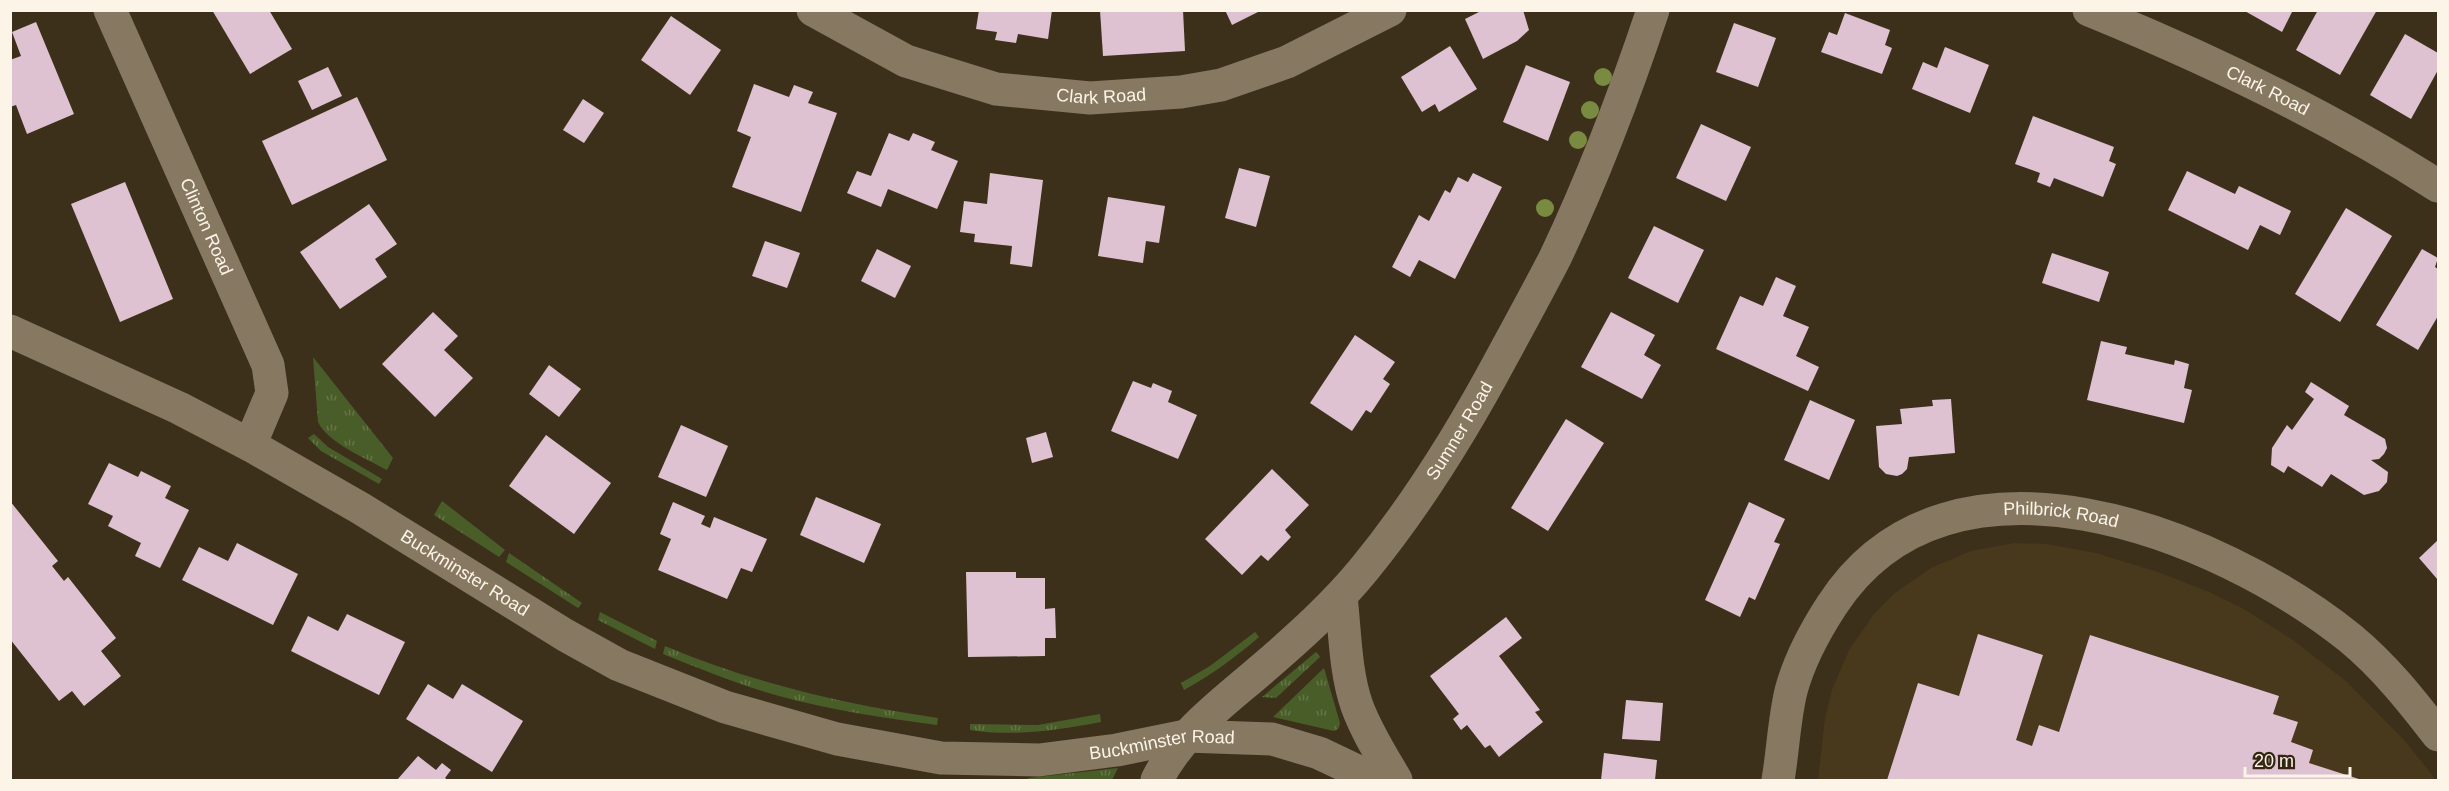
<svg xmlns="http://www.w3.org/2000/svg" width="2449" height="791" font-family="Arial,sans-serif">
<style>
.built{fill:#48381c}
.grass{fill:url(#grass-tufts)}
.building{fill:#dec2d1}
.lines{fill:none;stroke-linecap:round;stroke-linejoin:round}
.minor{stroke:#877861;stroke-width:33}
.tree{fill:#788b41}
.labels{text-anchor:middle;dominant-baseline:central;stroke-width:6;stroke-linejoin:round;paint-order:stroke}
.street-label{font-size:18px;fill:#fcf4e7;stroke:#332611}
</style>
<defs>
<pattern id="grass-tufts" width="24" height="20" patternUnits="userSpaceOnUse" patternTransform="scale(1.5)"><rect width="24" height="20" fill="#495d29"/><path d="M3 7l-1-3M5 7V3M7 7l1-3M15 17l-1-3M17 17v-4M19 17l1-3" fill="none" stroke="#647548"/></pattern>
</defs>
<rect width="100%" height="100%" fill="#3d301b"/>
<polygon class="built" points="2014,543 2046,544 2096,553 2158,572 2209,592 2242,608 2293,640 2347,682 2404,740 2436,780 1818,780 1825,718 1832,690 1849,650 1874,614 1895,593 1931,568 1971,551"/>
<g class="grass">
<path d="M 313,357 L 393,458 L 387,470 C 367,459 328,443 318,422 Z"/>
<polygon points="314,434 328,447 382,479 379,484 321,451 308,438"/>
<polygon points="442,501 505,550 499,557 434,515"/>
<polygon points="509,553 582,603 578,608 506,562"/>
<polygon points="600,612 657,641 655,649 598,620"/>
<path d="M 1255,632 L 1259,637 C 1236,657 1211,675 1184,690 L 1181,683 L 1210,666 Z"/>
<path d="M 665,646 C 753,683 843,704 938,718 L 937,725 C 884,718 831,710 779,696 C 739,685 701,669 663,654 Z"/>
<polygon points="1316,652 1320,657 1276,698 1262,697"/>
<polygon points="1324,668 1340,723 1338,729 1334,731 1273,717"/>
<path d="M 1100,714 L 1101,722 C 1058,730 1014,737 970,730 L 970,724 L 1038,725 Z"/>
<polygon points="1118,768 1112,780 1026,780 1029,778"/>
</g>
<g class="building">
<polygon points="212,10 269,10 292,49 250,74"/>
<polygon points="979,10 1052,10 1048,39 1018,34 1016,43 995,40 997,32 976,29"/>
<polygon points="1100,10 1183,10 1185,51 1103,56"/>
<polygon points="1225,10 1262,10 1232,25"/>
<polygon points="1483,10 1523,10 1529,30 1517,41 1483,59 1465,19"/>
<polygon points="2243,10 2293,10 2282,32"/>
<polygon points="2318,10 2377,10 2340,75 2296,50"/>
<polygon points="1845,13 1890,30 1885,45 1892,48 1882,74 1821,52 1829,32 1837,35"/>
<polygon points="671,16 721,50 690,95 641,60"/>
<polygon points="36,22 74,114 27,134 16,105 10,107 10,60 21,56 12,32"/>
<polygon points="1734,23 1776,38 1758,87 1716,72"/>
<polygon points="2405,34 2438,53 2438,70 2411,119 2370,95"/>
<polygon points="1450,46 1477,89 1439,112 1435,104 1422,112 1401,77"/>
<polygon points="1945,47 1989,65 1970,113 1912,89 1923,62 1937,68"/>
<polygon points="1526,65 1570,82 1548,141 1503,122"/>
<polygon points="328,67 342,96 312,110 298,81"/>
<polygon points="754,84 789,97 794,85 813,92 808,103 837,113 801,212 732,187 751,137 737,131"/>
<polygon points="357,97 387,160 292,205 262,141"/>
<polygon points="583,99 604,113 584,143 563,130"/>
<polygon points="2033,116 2114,147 2109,161 2116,164 2103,197 2054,178 2050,187 2037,182 2040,173 2015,164"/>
<polygon points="1701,124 1751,147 1726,201 1676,178"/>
<polygon points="889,133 909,141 913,133 935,142 931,150 958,161 937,209 888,189 881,207 847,193 857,171 871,176"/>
<polygon points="1239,168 1270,176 1256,227 1225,218"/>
<polygon points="2187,171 2235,194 2239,186 2291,211 2280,235 2260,225 2248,250 2168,210"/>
<polygon points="990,173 1043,180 1032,267 1010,264 1012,246 974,242 975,234 960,232 964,201 987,204"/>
<polygon points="1473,173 1502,187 1455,279 1419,260 1410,277 1392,267 1419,215 1429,221 1445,190 1450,193 1458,177 1468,182"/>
<polygon points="125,182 173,299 120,322 71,204"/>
<polygon points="1108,197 1165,206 1159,243 1146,241 1143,263 1098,256"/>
<polygon points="369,204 397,244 375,259 387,277 340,309 300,252"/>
<polygon points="2346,208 2392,236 2340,322 2295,294"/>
<polygon points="1654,226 1704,250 1678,303 1628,278"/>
<polygon points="765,241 800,253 787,288 752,276"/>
<polygon points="877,249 911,266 895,298 861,281"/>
<polygon points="2422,249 2438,258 2435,267 2438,269 2438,316 2418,350 2376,325"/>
<polygon points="2052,253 2109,272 2099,302 2042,283"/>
<polygon points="1776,277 1796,286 1783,316 1809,327 1796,356 1819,367 1808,391 1716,349 1740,296 1763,306"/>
<polygon points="433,312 458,336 444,350 473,378 435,417 382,364"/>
<polygon points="1611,312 1655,335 1644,355 1661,365 1642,399 1581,367"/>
<polygon points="1355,335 1395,362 1383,379 1390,384 1371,413 1366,410 1352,431 1310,403"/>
<polygon points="2101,341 2127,347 2125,354 2174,365 2175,360 2189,364 2184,388 2192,390 2184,423 2087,400"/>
<polygon points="549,365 581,389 559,417 529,394"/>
<polygon points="1133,381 1151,388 1153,383 1172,391 1168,402 1197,415 1178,459 1111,431"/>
<polygon points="2311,382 2349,406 2344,415 2385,439 2387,448 2384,454 2379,459 2371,460 2388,472 2387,482 2379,491 2364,495 2331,474 2322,487 2288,466 2284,473 2271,465 2272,448 2287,425 2292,430 2314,399 2305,392"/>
<polygon points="1951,399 1955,453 1909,457 1907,469 1902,474 1897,476 1886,474 1879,467 1876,426 1902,424 1900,409 1933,406 1932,400"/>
<polygon points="1810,400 1855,420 1829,480 1784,460"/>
<polygon points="1566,419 1604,443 1548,531 1511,508"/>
<polygon points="681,425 728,446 706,497 658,477"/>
<polygon points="1046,432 1053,457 1032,463 1026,438"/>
<polygon points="546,435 611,483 574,534 509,486"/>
<polygon points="109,463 138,477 141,471 171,486 165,498 189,510 160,568 135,556 141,543 108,526 113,516 88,504"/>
<polygon points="1272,469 1309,505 1285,530 1291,537 1268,561 1261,555 1242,575 1205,539"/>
<polygon points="816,497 881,524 864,563 800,535"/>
<polygon points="10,501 58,561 52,566 64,581 68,577 116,638 101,651 121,676 84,706 72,691 59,701 10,639"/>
<polygon points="673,502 705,516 701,524 710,528 714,517 767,539 752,572 741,568 727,599 658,570 671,539 660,534"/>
<polygon points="1749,502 1785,519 1774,542 1780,544 1755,600 1749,597 1740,617 1705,600"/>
<polygon points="2438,540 2438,580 2419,558"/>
<polygon points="237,543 298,574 273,625 182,580 199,547 228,561"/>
<polygon points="966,572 1016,572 1016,578 1045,578 1045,609 1055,608 1056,638 1045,638 1045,656 968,657"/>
<polygon points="347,614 405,642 379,695 291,651 308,616 338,631"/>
<polygon points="1506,617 1522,638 1499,656 1540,710 1535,712 1543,722 1499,757 1490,745 1485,748 1467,725 1461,730 1453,719 1459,714 1430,676"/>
<polygon points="1978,634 2043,655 2016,740 2032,746 2039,725 2059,732 2090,635 2279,696 2273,714 2298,722 2291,742 2313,750 2309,763 2362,780 1887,780 1918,683 1959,696"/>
<polygon points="428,684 453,699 462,684 523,721 492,772 406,719"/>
<polygon points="1626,700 1663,703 1660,741 1622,739"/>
<polygon points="1604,753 1657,760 1655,780 1601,780"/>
<polygon points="418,756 436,770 442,763 451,770 445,778 448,780 397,780"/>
</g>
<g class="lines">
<g class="minor">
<path id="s1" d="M 110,10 L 268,365 L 272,393 L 250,445"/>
<path id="s2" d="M 813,10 L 906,61 L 996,89 L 1090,98 L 1181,92 L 1221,85 L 1287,62 L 1390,10"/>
<path id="s3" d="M 2089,10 C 2209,59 2329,116 2438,186"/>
<path id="s4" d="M 10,331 L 179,408 L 250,445 L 360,508 L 565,635 L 619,665 L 725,707 L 837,739 L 941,758 L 1039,760 L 1117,750 L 1186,736 L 1272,739 L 1319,753 L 1376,780"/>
<path d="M 1341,596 C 1345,631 1345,672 1357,706 C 1367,733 1382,756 1396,780"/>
<path id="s5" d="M 1157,780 C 1180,733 1223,703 1262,669 C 1298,638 1335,605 1365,568 C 1418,503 1463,430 1502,357 C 1520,324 1538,291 1555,258 C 1593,178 1625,94 1653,10"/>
<path id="s6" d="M 1778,780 C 1783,751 1784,720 1791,691 C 1799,661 1815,631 1832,605 C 1949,425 2219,533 2350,638 C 2384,666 2411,700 2438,735"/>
</g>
</g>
<g class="tree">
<circle cx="1603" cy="77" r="9"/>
<circle cx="1590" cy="110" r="9"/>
<circle cx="1578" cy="140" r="9"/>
<circle cx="1545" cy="208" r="9"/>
</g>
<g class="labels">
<g class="street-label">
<text stroke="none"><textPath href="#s3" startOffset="196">Clark Road</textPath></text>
<text stroke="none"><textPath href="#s2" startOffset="306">Clark Road</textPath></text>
<text stroke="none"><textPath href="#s1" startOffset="237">Clinton Road</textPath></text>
<text stroke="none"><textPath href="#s5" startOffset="465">Sumner Road</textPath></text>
<text stroke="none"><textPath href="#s6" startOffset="448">Philbrick Road</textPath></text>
<text stroke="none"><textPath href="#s4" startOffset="516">Buckminster Road</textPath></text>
<text stroke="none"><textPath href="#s4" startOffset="1254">Buckminster Road</textPath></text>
</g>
</g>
<rect width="2449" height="791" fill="none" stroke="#fcf4e7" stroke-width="24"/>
<path d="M2245 767v9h105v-9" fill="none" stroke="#fcf4e7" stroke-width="3"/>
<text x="2254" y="767" font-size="18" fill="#fcf4e7" stroke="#332611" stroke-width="4.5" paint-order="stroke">20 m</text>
</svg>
